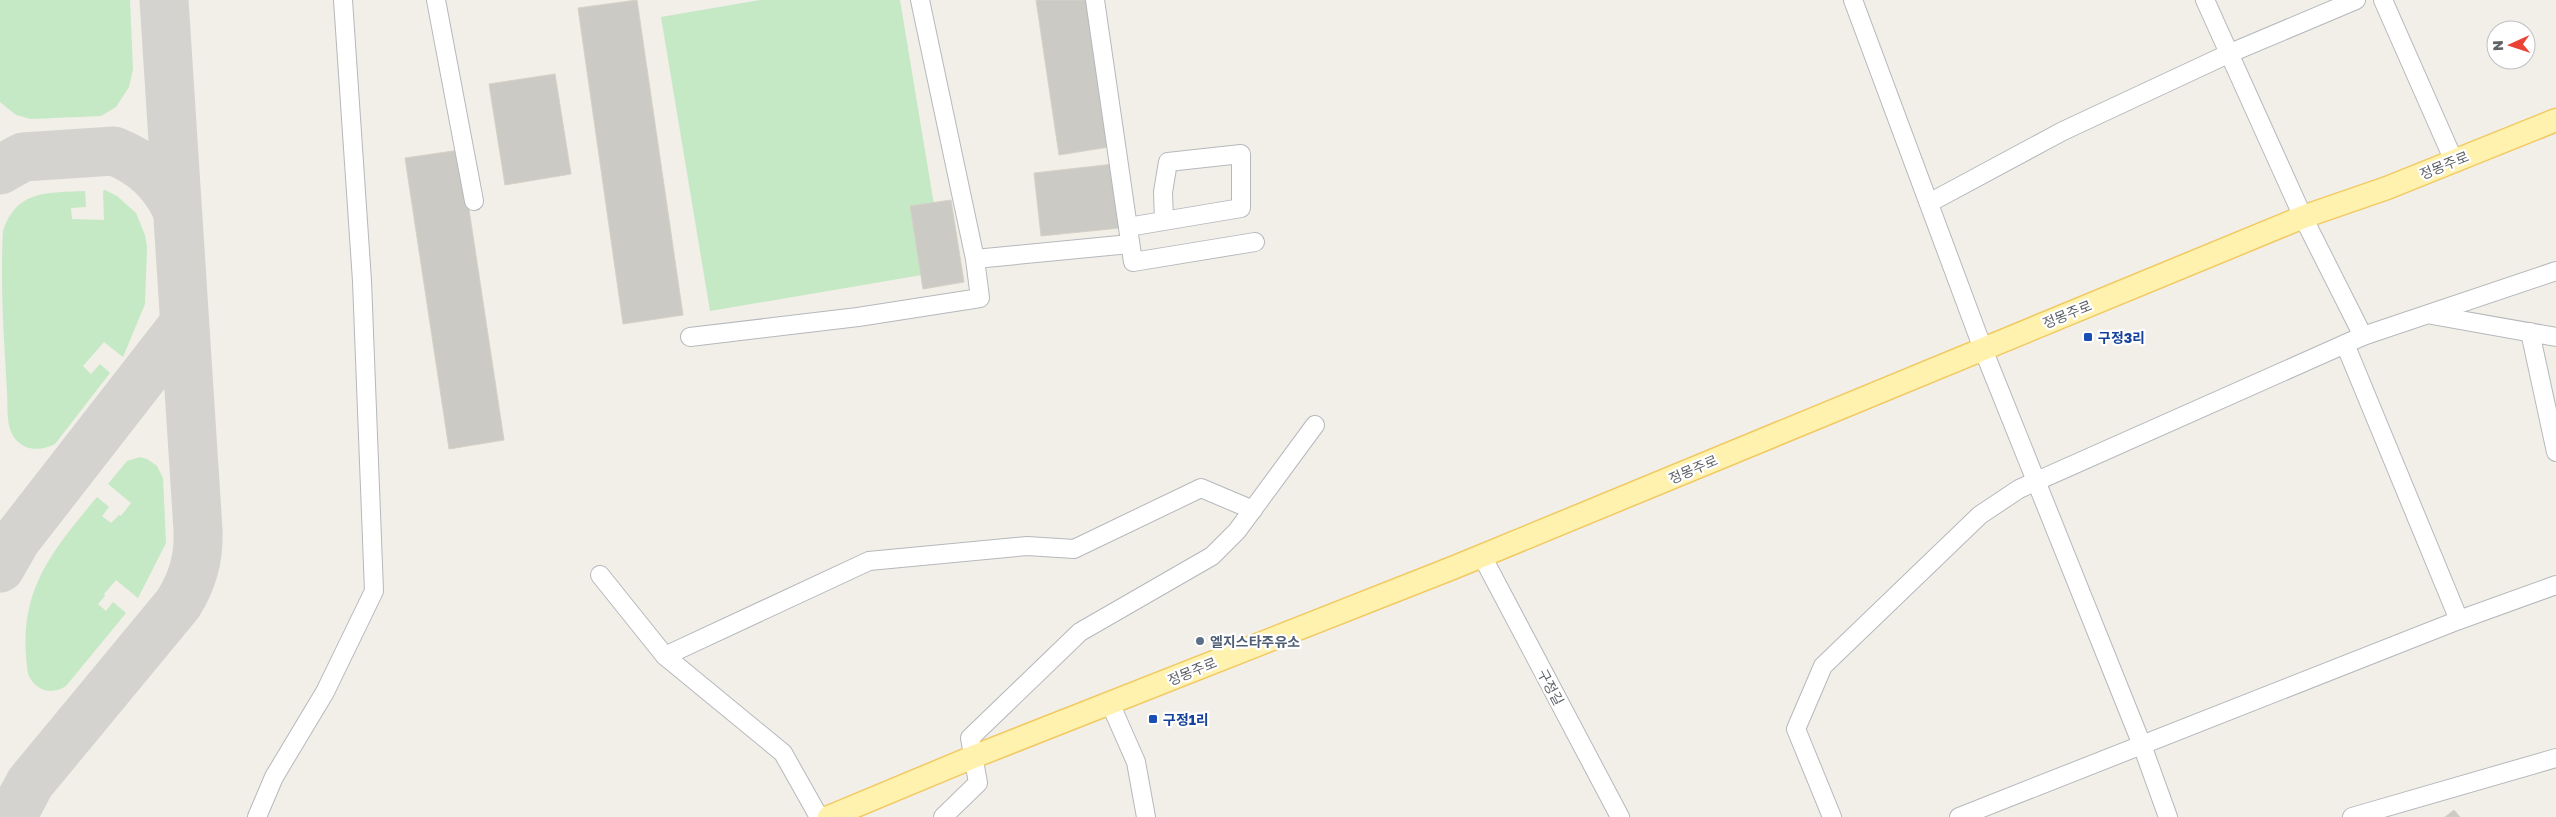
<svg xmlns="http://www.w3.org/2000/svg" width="2556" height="817" font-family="'Golos Text','Noto Sans KR',sans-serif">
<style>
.green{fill:#c5e8c5}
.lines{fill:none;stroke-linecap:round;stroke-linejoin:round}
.taxiway{stroke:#d4d3d0;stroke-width:49}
.building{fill:#cccac5;stroke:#d6d1c6}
.minor-casing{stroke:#b5b8bc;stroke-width:20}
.major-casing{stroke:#f2c960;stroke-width:25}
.minor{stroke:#fff;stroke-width:18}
.major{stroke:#fff2af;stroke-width:22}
.transit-dot{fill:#1a4fb4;stroke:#fff;stroke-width:2}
.service-dot{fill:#5c6f8a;stroke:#fff;stroke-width:2}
.labels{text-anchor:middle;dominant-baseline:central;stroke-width:4.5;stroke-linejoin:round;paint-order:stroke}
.street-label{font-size:14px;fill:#5f6368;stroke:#fff}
.transit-label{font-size:14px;font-weight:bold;fill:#164399;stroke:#fff;text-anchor:start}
.service-label{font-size:14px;font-weight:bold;fill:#4e5e75;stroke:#fff;text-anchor:start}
</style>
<rect width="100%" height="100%" fill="#f1efe8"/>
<g class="green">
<polygon points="0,0 130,0 133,69 129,87 116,107 101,116 31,119 16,115 0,102"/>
<polygon points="760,0 900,0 945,271 710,311 661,17"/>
<path d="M 105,190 L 117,196 L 136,213 L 145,235 L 147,247 L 145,304 L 123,357 L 104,342 L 83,366 L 91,374 L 100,364 L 110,373 L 55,444 C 40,452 21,451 12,434 C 6,422 8,405 7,392 C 4,339 0,284 3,231 C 17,189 48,193 85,191 L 86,207 L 71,208 L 72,219 L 104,220 L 103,191 Z"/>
<path d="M 140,457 L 147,459 L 157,466 L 163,478 L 166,543 L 138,598 L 116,580 L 104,594 L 105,596 L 98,604 L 106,611 L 113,602 L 126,613 L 66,686 C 50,696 35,690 28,674 C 16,593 49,555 97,497 L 109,507 L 102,516 L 111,523 L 119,515 L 121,516 L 131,503 L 108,484 L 127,461 Z"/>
</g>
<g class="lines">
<g class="taxiway">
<path d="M 0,170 L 23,157 L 114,151 C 144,163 163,181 177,210"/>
<polyline points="0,568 16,540 184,324"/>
<path d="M 12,817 L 30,783 L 178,604 C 193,580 199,558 198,530 L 164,0"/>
</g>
</g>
<g class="building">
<polygon points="637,0 683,315 623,324 578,8"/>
<polygon points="1036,0 1087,0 1109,147 1059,155"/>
<polygon points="555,74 571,174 505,185 489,84"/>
<polygon points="460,150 504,440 449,449 405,158"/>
<polygon points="1114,164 1120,228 1041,236 1034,173"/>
<polygon points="951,200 964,282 923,289 910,206"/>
<polygon points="2454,810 2460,817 2445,817"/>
</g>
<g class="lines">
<g class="minor-casing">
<g id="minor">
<polyline points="436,0 474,201"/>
<polyline points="1095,0 1133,262 1255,242"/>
<polyline points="1853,0 1983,349 2142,745 2168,817"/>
<polyline points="2205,0 2303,217 2363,336"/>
<polyline points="2383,0 2454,161"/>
<polyline points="1929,203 2063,131 2228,54 2356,0"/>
<polyline points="1128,227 1241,208 1241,154 1168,162 1163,192 1164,221"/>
<polyline points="975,259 1130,244"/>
<polyline points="2432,315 2556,337"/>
<polyline points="2530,332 2556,452"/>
<polyline points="690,337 858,317 980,298 975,259 920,0"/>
<polyline points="2345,344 2459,620"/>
<polyline points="1482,556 1620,817"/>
<polyline points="600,575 665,656 783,753 819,817"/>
<polyline points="665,656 869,561 1027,546 1074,549 1201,488 1253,510"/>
<polyline points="1110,703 1136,762 1146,817"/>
<polyline points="257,817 274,777 325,692 374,591 362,281 343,0"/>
<polyline points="943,817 978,783 970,738 1080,632 1212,556 1237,531 1315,425"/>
<polyline points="1832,817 1796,729 1823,666 1980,515 2019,489 2363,336 2556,271"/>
<polyline points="1959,817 2459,620 2556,585"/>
<polyline points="2352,817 2556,758"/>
</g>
</g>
<g class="major-casing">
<polyline id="major" points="829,817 973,757 1455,567 2303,217 2387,188 2556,120"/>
</g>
<use href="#minor" class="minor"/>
<use href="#major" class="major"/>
</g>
<g class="transit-dot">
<rect x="2083" y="332" width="10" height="10" rx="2.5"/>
<rect x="1148" y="714" width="10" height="10" rx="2.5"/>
</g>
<circle class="service-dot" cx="1200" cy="641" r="5"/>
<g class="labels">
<g class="street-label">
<text transform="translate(2444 165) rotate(-22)">정몽주로</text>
<text transform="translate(2067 314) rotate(-22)">정몽주로</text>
<text transform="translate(1693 469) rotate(-23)">정몽주로</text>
<text transform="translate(1192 671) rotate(-22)">정몽주로</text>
<text transform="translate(1551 687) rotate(62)">구정길</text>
</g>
<g class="transit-label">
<text x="2098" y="337">구정3리</text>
<text x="1163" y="719">구정1리</text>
</g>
<g class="service-label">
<text x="1210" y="641">엘지스타주유소</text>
</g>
</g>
<g transform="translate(2511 45) rotate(267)"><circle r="24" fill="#ffffff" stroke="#bfc1c3"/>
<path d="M0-4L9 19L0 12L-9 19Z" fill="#ea4335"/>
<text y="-8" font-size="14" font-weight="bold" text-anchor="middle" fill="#5f6368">N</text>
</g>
</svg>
